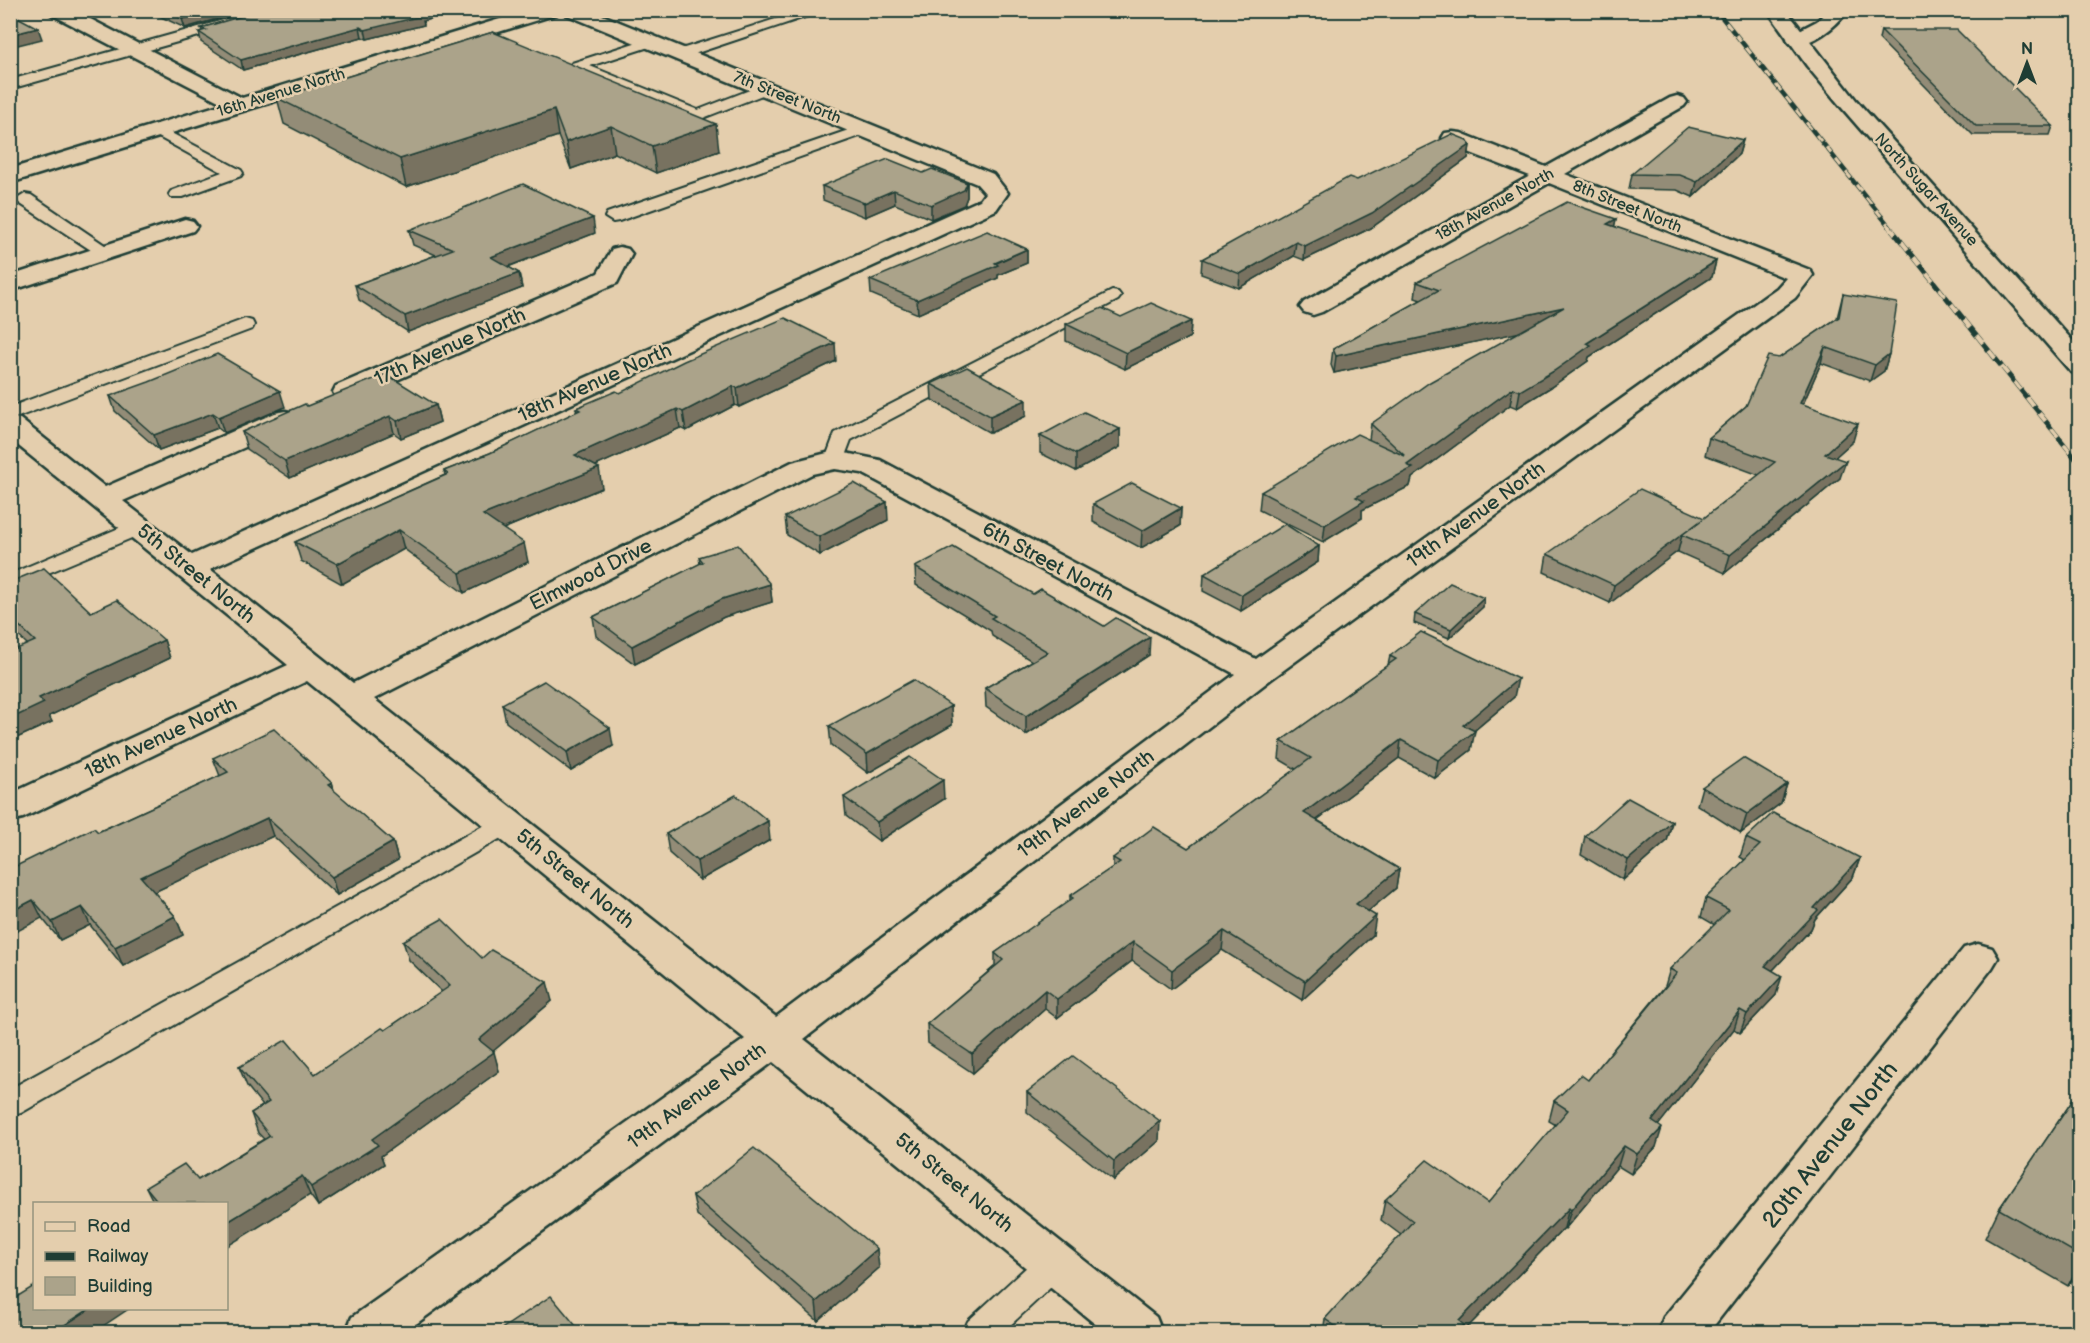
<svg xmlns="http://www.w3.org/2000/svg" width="2090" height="1343" font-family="'Balsamiq Sans',sans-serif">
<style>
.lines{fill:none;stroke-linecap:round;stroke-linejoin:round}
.service-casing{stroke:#1f3d34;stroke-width:4}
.minor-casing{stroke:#1f3d34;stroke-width:5}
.tertiary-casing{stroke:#1f3d34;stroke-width:5}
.secondary-casing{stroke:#1f3d34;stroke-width:5}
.service{fill:#e4cead;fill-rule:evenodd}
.minor{fill:#e4cead;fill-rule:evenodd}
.tertiary{fill:#e4cead;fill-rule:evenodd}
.secondary{fill:#e4cead;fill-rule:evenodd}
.rail-far1-casing{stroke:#1f3d34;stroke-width:4.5}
.rail-casing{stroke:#1f3d34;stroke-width:5}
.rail-far1{stroke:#e4cead;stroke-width:3;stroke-dasharray:8;stroke-linecap:butt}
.rail{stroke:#e4cead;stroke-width:4;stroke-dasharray:10;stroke-linecap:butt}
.wall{fill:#938c77;stroke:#1f3d34;stroke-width:1.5}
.shaded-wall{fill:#787261;stroke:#1f3d34;stroke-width:1.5}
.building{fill:#aba38a;stroke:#1f3d34;stroke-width:1.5}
.labels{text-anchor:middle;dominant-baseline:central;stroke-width:5;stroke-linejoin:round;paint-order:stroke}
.far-street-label{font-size:16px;fill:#1f3d34;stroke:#e4cead}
.street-label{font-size:20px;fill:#1f3d34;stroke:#e4cead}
.near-street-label{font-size:24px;fill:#1f3d34;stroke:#e4cead}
</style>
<rect width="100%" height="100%" fill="#e4cead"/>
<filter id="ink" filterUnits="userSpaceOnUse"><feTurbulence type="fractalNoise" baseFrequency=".0167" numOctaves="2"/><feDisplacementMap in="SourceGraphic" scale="12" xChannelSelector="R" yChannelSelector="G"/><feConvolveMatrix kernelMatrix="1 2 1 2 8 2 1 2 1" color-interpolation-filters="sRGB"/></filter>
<g filter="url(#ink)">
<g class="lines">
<g class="service-casing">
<g id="service">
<polygon points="259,10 282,10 281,13 10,89 10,80"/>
<polygon points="804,10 826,10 685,57 680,58 673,54 675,51"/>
<polygon points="650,38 657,42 655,45 590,66 698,110 760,86 770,86 772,89 770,92 698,120 572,69 570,66 572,63"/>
<polygon points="863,125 868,127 871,130 868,133 619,221 613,222 605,217 607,213"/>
<polygon points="158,126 241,170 243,173 241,176 183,197 171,197 169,194 171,191 222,172 153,134 150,131 153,128"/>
<polygon points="25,194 31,195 115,252 112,256 100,256 19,203 17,199"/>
<polygon points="1112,291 1118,292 1121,296 1118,300 851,440 842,464 835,466 828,464 825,460 835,433"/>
<polygon points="245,319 252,321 254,325 252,329 10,420 10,407"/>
<polygon points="138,520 146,522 149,527 146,532 10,589 10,574"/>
<polygon points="506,815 515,818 519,824 515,830 21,1113 10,1116 10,1089 497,818"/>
<polygon points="1054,1249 1066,1253 1071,1263 1066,1273 1003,1332 963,1332 968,1321 1042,1253"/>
</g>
</g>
<g class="minor-casing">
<g id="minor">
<path d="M 563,10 L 590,10 L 993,174 L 1008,193 L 996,210 L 210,569 L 353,683 L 792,462 L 835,451 L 880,460 L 1256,659 L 1777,288 L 1786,278 L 1549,183 L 1322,312 L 1313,315 L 1304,312 L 1300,307 L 1304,302 L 1530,176 L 1445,143 L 1442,138 L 1445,133 L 1453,132 L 1461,133 L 1546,167 L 1670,98 L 1677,96 L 1684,98 L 1687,102 L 1684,106 L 1565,174 L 1810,270 L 1813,275 L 1795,298 L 1270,680 L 804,1039 L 1156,1317 L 1162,1332 L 1105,1332 L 773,1062 L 405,1332 L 346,1332 L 352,1317 L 745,1039 L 307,681 L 23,818 L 10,821 L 10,794 L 288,665 L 10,439 L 10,417 L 20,419 L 105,487 L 275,413 L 285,411 L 295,413 L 299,419 L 295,425 L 123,501 L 192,555 L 980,200 L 985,193 L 977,184 L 565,14 ZM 835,469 L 862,473 L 1235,674 L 776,1017 L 374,699 L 812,474 Z"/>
<path d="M 1828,10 L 1848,10 C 1837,26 1811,48 1790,43 L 1787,39 L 1790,35 L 1817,21 Z"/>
<polygon points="185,219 193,221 197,226 193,231 10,291 10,276"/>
<polygon points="620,247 628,249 632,254 617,283 356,398 346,400 336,398 333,392 336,386 598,273 612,249"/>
<polygon points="1978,944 1992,948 1998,958 1992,968 1709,1332 1658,1332 1664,1317 1964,948"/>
</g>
</g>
<g class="tertiary-casing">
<g id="tertiary">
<polygon points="49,10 73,10 248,101 251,105 248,109 241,111 234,109 51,14"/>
<polygon points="1767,10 1786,10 1856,100 2080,349 2080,374 2071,372 1842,108 1807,66"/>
</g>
</g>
<g class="secondary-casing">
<polygon id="secondary" points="529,10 559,10 557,14 10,183 10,169"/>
</g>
<use href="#service" class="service"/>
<use href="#minor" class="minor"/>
<use href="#tertiary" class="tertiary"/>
<use href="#secondary" class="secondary"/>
<g class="rail-far1-casing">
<polyline id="rail-far1" points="1716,10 1890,227"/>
</g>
<g class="rail-casing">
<polyline id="rail" points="1889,226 2080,464"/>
</g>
<use href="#rail-far1" class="rail-far1"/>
<use href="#rail" class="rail"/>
</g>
<g class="wall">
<polygon points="146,10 249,10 185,28"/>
<polygon points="263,10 462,10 423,21 424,25 367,39 362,37 243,70 201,42 199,32 202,31 201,28"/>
<polygon points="1881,30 2053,126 2050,135 1973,135 1879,39"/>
<polygon points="493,32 719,151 656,173 615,153 571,169 558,136 406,187 284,124 277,98"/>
<polygon points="1743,140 1739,154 1693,197 1677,190 1629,189 1632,174"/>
<polygon points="1470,145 1468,158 1371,228 1304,260 1294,256 1239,288 1201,274 1202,259 1357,180"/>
<polygon points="923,173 967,183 967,197 964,205 931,219 895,204 865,217 823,200 822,186"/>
<polygon points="1616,219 1614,227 1716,261 1712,277 1589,357 1588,361 1551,387 1517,408 1510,405 1412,478 1410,486 1362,510 1362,518 1323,542 1259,510 1261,492 1369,440 1371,424 1519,332 1334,373 1331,365 1333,349 1421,300 1415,298 1417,282"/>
<polygon points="409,230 595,233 508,267 519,273 522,288 408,332 359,300 355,285 436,255 413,245"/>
<polygon points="1027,249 1027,263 998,275 998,278 918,314 871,294 870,280"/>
<polygon points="1843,294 1889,354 1884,371 1870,381 1821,363 1803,404 1853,441 1835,457 1840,478 1725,573 1678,552 1678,551 1610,603 1544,572 1547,554 1704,518 1759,475 1705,455 1709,438 1746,406 1779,358 1837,318"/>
<polygon points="1121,317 1191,321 1190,337 1125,369 1066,341 1066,324"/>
<polygon points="836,361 739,407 735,405 686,431 680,428 595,466 602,488 503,529 528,562 464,593 404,549 342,584 301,561 295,542 445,475 444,471 490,453 577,412 576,408 620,393"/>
<polygon points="931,384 1026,416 990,433 932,400"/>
<polygon points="110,396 285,407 224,433 218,428 159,450 115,411"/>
<polygon points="436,405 440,422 401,438 394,433 290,478 247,449 242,432 307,406"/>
<polygon points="1120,429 1120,447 1076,471 1040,453 1040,436"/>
<polygon points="1093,504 1181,508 1180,526 1141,548 1093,522"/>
<polygon points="785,517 888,520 820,555 787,535"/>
<polygon points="1319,546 1318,562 1241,611 1203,591 1204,574"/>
<polygon points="699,557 770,584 772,602 724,617 635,664 596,636 593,617 700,564"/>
<polygon points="915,567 1033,594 1149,655 1026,735 986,707 985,688 1032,661 992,636 991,631 916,585"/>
<polygon points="10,582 164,640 170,658 49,716 52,722 10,741 27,644 10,628"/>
<polygon points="1484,598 1483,607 1449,638 1414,623 1415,614"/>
<polygon points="1390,656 1514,697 1474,731 1471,750 1435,778 1399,758 1317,820 1399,869 1396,888 1368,911 1373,935 1302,1000 1222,950 1171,989 1132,961 1057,1018 1045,1009 973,1073 928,1043 927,1024 995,966 995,953 1070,901 1070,896 1113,867 1113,858 1188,848 1296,769 1279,759 1281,741 1388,665"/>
<polygon points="502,704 613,746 571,771 506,722"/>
<polygon points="951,706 952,725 868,773 831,745 829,726"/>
<polygon points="213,758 332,783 334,791 393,842 398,860 337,895 273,836 154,892 175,916 183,935 123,966 90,925 60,940 42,918 10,869 98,832 220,776"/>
<polygon points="1787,784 1781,803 1741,833 1697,805 1702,787"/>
<polygon points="844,797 944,799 879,841 846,816"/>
<polygon points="1672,822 1667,841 1623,880 1581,855 1585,836"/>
<polygon points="666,834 770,840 700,880 669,853"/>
<polygon points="1746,838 1860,858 1853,877 1815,919 1811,929 1773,970 1776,995 1740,1033 1734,1029 1658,1125 1656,1147 1631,1174 1618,1166 1565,1229 1564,1228 1463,1332 1323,1332 1325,1319 1401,1235 1381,1220 1385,1200 1488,1203 1556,1125 1549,1121 1554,1101 1588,1080 1665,986 1670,969 1715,925 1701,917 1706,898 1745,860 1740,857"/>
<polygon points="403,941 482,958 552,1001 493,1051 499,1071 381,1156 384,1164 318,1206 310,1195 226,1203 154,1203 146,1187 198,1180 264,1139 258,1133 251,1113 263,1106 247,1086 239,1067 315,1074 385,1030 442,992 409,960"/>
<polygon points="2079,1091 2079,1267 2068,1286 1985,1238 1999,1209"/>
<polygon points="1027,1092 1159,1141 1113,1180 1027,1112"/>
<polygon points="693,1196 879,1268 818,1321 697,1215"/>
</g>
<g class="shaded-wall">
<polygon points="214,10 249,10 185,28 182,19"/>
<polygon points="427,10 462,10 423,21 424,25 367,39 365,30"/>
<polygon points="360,27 362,37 243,70 241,60"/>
<polygon points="38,28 42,39 10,47 10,35"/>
<polygon points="554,110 558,136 406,187 400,159"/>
<polygon points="716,124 719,151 656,173 652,146"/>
<polygon points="611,126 615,153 571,169 566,142"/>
<polygon points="1743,140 1739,154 1693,197 1697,182"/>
<polygon points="1470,145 1468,158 1371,228 1304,260 1305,246"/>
<polygon points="967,183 967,197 964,205 931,219 931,205"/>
<polygon points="894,190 895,204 865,217 864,203"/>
<polygon points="593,218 595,233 494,272 491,257"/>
<polygon points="1616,219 1613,234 1607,224"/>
<polygon points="1296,242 1294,256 1239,288 1240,274"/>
<polygon points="1027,249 1027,263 998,275 998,278 918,314 917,300"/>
<polygon points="1716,261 1712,277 1589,357 1588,361 1551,387 1517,408 1520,391 1587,343"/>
<polygon points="519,273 522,288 408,332 405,316"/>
<polygon points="1564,307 1561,323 1334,373 1336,356"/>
<polygon points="1191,321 1190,337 1125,369 1126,353"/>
<polygon points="835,343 836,361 739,407 737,388"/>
<polygon points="1825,347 1821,363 1796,420 1800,403"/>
<polygon points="1889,354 1884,371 1870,381 1875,365"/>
<polygon points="733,386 735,405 686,431 683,412"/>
<polygon points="1513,388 1510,405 1412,478 1410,486 1362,510 1362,518 1323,542 1325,525 1356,497 1407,465"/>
<polygon points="280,391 285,407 224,433 219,417"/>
<polygon points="1026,400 1026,416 990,433 990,416"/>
<polygon points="436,405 440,422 401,438 397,421"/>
<polygon points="677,409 680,428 578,474 575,455"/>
<polygon points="213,413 218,428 159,450 154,435"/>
<polygon points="390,416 394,433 290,478 285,461"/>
<polygon points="1858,424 1853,441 1820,471 1825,454"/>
<polygon points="1120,429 1120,447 1076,471 1076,454"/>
<polygon points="1846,461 1840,478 1725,573 1730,555"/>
<polygon points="599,468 602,488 488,535 483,515"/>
<polygon points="887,502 888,520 820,555 819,537"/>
<polygon points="1181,508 1180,526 1141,548 1142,531"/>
<polygon points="1703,519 1682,535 1678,551 1610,603 1614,585"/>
<polygon points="399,530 404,549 342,584 337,564"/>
<polygon points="524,543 528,562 464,593 460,573"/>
<polygon points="1319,546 1318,562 1241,611 1242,595"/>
<polygon points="770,584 772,602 724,617 635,664 632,646 722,599"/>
<polygon points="1484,598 1483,607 1449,638 1451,629"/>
<polygon points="1150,637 1149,655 1026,735 1026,716"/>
<polygon points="164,640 170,658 49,716 52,722 10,741 10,719 39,698"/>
<polygon points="1518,679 1514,697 1463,740 1475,731 1471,750 1435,778 1438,760 1463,725"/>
<polygon points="951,706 952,725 868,773 867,754"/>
<polygon points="610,728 613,746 571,771 567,752"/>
<polygon points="1401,740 1399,758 1302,831 1304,813"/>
<polygon points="943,780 944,799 879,841 877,822"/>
<polygon points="332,783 337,801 328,785"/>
<polygon points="1787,784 1781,803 1741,833 1747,814"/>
<polygon points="267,818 273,836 148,895 141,877"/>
<polygon points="768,821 770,840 700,880 697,861"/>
<polygon points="1672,822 1667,841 1623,880 1628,860"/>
<polygon points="393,842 398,860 337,895 332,877"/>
<polygon points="1860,858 1853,877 1815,919 1811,929 1759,985 1765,966 1814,908"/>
<polygon points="1399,869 1396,888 1354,923 1356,904"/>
<polygon points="33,900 42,918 10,935 10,912"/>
<polygon points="82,907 90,925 60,940 52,922"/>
<polygon points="175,916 183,935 123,966 115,947"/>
<polygon points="1376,916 1373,935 1302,1000 1305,981"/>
<polygon points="1224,931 1222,950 1171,989 1172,970"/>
<polygon points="1133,942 1132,961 1057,1018 1057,999"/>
<polygon points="1782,976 1776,995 1740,1033 1747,1014"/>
<polygon points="547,982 552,1001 484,1059 479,1040"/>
<polygon points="1045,990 1045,1009 973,1073 972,1054"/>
<polygon points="1740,1010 1734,1029 1646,1141 1652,1121"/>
<polygon points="494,1052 499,1071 381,1156 384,1164 318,1206 311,1187 372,1139"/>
<polygon points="1160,1121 1159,1141 1113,1180 1114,1161"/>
<polygon points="1662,1128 1656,1147 1631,1174 1637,1154"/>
<polygon points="1624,1146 1618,1166 1565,1229 1571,1210"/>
<polygon points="302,1176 310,1195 226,1247 226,1223"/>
<polygon points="1569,1208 1564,1228 1463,1332 1457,1332 1459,1321"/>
<polygon points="877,1249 879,1268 818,1321 816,1302"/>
<polygon points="2079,1264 2079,1267 2068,1286"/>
<polygon points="91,1308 130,1308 94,1332 54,1332"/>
</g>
<g class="building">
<polygon points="163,10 214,10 182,19"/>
<polygon points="263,10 427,10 416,14 422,16 365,30 360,27 241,60 199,32 206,30 201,28"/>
<polygon points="10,13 38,28 10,35"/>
<polygon points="1881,30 1957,30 2053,126 1976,126"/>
<polygon points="493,32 716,124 652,146 611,126 566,142 554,110 400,159 277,98"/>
<polygon points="1688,127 1743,140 1697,182 1680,175 1632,174"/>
<polygon points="1452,134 1467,140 1470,145 1372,213 1305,246 1296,242 1240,274 1202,259 1349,177 1357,180"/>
<polygon points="888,159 923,173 932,169 967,183 964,190 931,205 894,190 864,203 822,186"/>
<polygon points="523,184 593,218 491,257 519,273 405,316 355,285 453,249 409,230"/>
<polygon points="1567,202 1616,219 1607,224 1716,261 1587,343 1591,345 1554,371 1520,391 1513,388 1407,465 1413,468 1356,497 1364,501 1325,525 1261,492 1357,434 1405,456 1371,424 1430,382 1564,307 1336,356 1333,349 1439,290 1417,282"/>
<polygon points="987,231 1027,249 995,263 998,265 917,300 870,280"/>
<polygon points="1843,294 1897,303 1889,354 1875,365 1825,347 1800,403 1858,424 1825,454 1846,461 1730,555 1682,535 1703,519 1614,585 1547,554 1640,489 1704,518 1775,462 1709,438 1746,406 1768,356 1779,358 1839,317"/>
<polygon points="1151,303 1191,321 1126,353 1066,324 1102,308 1121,317"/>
<polygon points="785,318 835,343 737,388 733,386 683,412 677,409 575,455 599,468 483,515 524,543 460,573 399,530 337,564 295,542 448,474 444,471 490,453 580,410 576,408 616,391 620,393 684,361"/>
<polygon points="217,354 280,391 219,417 213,413 154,435 110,396 149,382"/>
<polygon points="967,367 1026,400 990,416 931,384"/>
<polygon points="386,374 436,405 397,421 390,416 285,461 242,432 305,404 307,406"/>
<polygon points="1084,412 1120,429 1076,454 1040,436"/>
<polygon points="854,483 887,502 819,537 785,517"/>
<polygon points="1132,483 1181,508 1142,531 1093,504"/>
<polygon points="1285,524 1319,546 1242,595 1204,574"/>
<polygon points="738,545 770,584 722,599 632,646 593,617 703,562 699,557"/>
<polygon points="953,547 1033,594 1041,589 1104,626 1116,618 1150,637 1026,716 985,688 1048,652 991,618 995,616 915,567"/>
<polygon points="44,568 91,612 117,600 164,640 39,698 44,703 10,719 10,652 35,641 10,617 10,582"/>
<polygon points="1450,583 1484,598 1451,629 1415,614"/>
<polygon points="1421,632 1518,679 1463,725 1475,731 1438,760 1401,740 1304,813 1399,869 1356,904 1376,916 1305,981 1224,931 1172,970 1133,942 1057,999 1045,990 972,1054 927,1024 1003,960 995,953 1073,898 1070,896 1120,862 1113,858 1154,827 1188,848 1311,758 1281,741 1396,659 1390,656"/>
<polygon points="913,680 951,706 867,754 829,726"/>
<polygon points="544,681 610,728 567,752 502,704"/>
<polygon points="274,729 332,783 328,785 393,842 332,877 267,818 141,877 175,916 115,947 82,907 52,922 33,900 10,912 10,869 94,828 98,832 228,772 213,758"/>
<polygon points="910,757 943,780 877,822 844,797"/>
<polygon points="1743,758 1787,784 1747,814 1702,787"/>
<polygon points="736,795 768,821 697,861 666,834"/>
<polygon points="1628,798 1672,822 1628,860 1585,836"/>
<polygon points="1773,813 1860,858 1814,908 1818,910 1765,966 1782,976 1747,1014 1740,1010 1652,1121 1662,1128 1637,1154 1624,1146 1571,1210 1569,1208 1459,1321 1464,1325 1457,1332 1344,1332 1325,1319 1413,1221 1385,1200 1427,1160 1488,1203 1568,1110 1554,1101 1581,1075 1588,1080 1677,973 1670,969 1729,910 1706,898 1760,845 1746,838"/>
<polygon points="442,919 482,958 491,950 547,982 479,1040 494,1052 372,1139 378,1145 311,1187 302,1176 226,1223 226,1203 159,1203 146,1187 184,1164 198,1180 270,1136 251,1113 269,1102 239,1067 286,1040 315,1074 382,1028 385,1030 450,986 403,941"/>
<polygon points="1073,1056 1160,1121 1114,1161 1027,1092"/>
<polygon points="2079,1091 2079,1255 1999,1209"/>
<polygon points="754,1148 877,1249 816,1302 693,1196"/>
<polygon points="34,1286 34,1308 91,1308 54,1332 10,1332 10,1301"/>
<polygon points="551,1296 581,1332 497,1332"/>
</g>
</g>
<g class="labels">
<g class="far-street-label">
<text transform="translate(281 93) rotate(-17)">16th Avenue North</text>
<text transform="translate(787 98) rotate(22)">7th Street North</text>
<text transform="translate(1926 190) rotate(48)">North Sugar Avenue</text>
<text transform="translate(1495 205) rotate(-29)">18th Avenue North</text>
<text transform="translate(1627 207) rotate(22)">8th Street North</text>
</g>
<g class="street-label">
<text transform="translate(450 347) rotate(-24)">17th Avenue North</text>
<text transform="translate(595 383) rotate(-24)">18th Avenue North</text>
<text transform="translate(1476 515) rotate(-36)">19th Avenue North</text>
<text transform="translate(1048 562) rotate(28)">6th Street North</text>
<text transform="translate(196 574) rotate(39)">5th Street North</text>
<text transform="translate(591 575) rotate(-27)">Elmwood Drive</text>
<text transform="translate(161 738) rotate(-25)">18th Avenue North</text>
<text transform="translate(1086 804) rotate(-37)">19th Avenue North</text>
<text transform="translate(575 879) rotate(39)">5th Street North</text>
<text transform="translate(697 1096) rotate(-36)">19th Avenue North</text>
<text transform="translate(954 1183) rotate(39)">5th Street North</text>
</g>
<g class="near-street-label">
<text transform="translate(1830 1145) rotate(-52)">20th Avenue North</text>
</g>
</g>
<rect width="2090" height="1343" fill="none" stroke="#e4cead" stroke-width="36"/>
<rect x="18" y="18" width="2054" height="1307" fill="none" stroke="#1f3d34" stroke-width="2" filter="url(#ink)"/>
<rect x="33" y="1202" width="195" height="108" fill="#e4cead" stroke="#95947d" stroke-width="1.5"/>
<rect x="45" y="1222" width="30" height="9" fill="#e4cead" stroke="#95947d" stroke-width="1.5"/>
<text x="87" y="1232" font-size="18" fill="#1f3d34">Road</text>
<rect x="45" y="1252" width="30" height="9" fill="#1f3d34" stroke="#95947d" stroke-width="1.5"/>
<text x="87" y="1262" font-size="18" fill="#1f3d34">Railway</text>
<rect x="45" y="1277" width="30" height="18" fill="#aba38a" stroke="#95947d" stroke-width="1.5"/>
<text x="87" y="1292" font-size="18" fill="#1f3d34">Building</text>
<g transform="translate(2027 63)" stroke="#e4cead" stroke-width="4.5" paint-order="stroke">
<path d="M0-4.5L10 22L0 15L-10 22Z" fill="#1f3d34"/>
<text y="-9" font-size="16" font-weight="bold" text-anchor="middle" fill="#1f3d34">N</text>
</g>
</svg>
